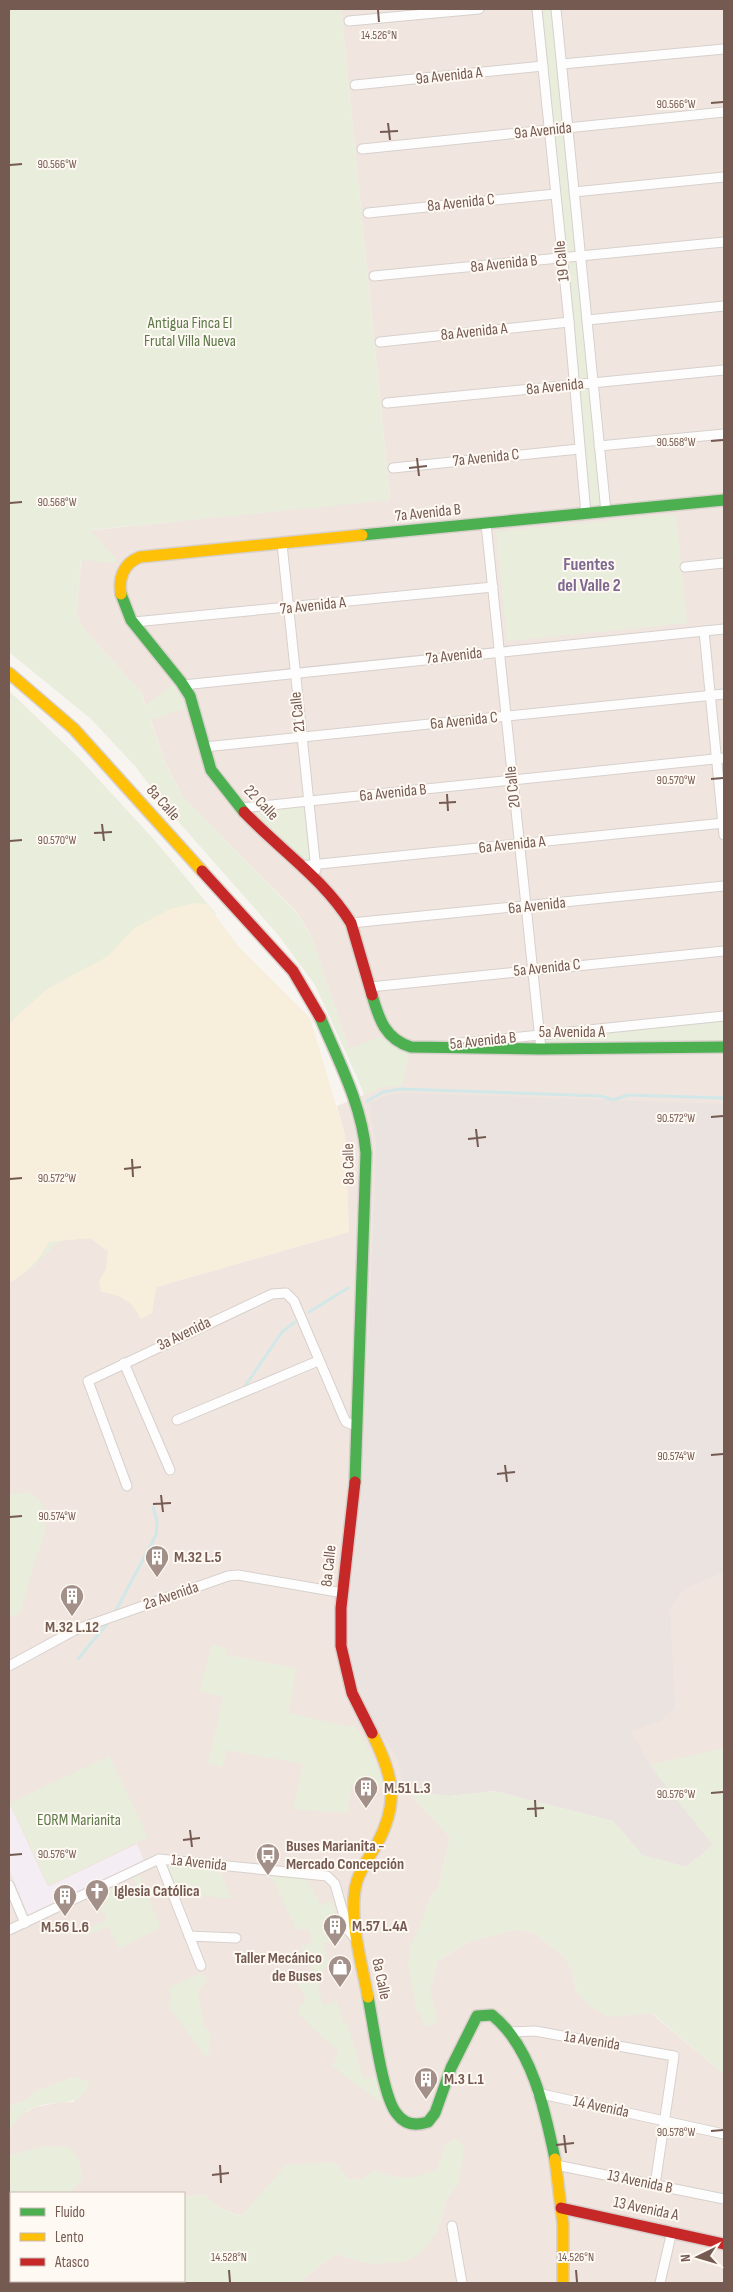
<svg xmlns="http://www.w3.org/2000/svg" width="733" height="2292" font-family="'Sofia Sans Condensed',sans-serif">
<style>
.residential{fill:#f0e6df}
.industrial{fill:#eae3df}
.education{fill:#f4eef4}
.green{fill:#e8eddc}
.sand{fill:#f7eedc}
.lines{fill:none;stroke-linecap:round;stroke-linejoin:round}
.stream{stroke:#d2e7e8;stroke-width:3}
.street-casing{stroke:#d7d0cc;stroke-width:11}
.fast-casing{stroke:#d8d0cc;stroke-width:14}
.slow-casing{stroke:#d8d0cc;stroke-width:14}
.jam-casing{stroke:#d8d0cc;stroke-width:14}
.street{stroke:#fefdfd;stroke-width:9}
.fast{stroke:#4caf50;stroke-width:11}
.slow{stroke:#ffc107;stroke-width:11}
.jam{stroke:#c62828;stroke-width:11}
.ticks{fill:none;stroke:#755a51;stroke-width:2}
.labels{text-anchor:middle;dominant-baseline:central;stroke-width:4;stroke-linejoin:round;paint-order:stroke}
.street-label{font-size:16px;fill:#755a51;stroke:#fef9f3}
.park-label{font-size:16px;fill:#5d794a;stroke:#fef9f3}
.poi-label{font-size:16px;font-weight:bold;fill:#755a51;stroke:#fef9f3;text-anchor:start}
.neighbourhood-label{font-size:18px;font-weight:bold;fill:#7f6990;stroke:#fef9f3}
.ticks-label{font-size:12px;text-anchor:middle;fill:#755a51;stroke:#fef9f3;stroke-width:4;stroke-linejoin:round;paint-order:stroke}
</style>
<rect width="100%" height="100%" fill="#f8f4f0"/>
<polygon class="residential" points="341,9 724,9 724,1748 651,1766 409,1793 450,1837 439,1887 432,1895 424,1916 430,1990 437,1961 468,1942 518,1929 534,1933 565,1957 572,1971 577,1993 651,2013 724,2074 724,2283 301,2283 303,2278 336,2254 370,2264 437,2232 446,2201 459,2181 456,2139 446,2144 438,2170 410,2179 392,2177 374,2171 361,2180 348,2179 334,2162 318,2164 270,2184 242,2216 221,2209 204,2195 184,2197 184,2193 69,2193 81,2179 21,2153 9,2156 9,2130 18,2117 35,2107 62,2102 74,2102 75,2077 36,2091 24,2101 9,2106 9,1283 49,1241 90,1238 108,1251 106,1269 99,1281 134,1305 141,1319 152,1313 156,1287 349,1232 345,1135 337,1106 364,1095 312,938 296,911 182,796 165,762 141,692 86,632 76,615 84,531 390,499"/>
<polygon class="industrial" points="410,1093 724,1104 724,1572 684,1589 670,1608 675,1709 660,1721 631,1732 650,1765 713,1845 686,1867 642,1855 613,1821 494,1791 450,1796 408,1792 403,1785 398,1760 372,1720 359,1686 349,1646 349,1606 362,1488 375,1180 376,1143 369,1103 387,1095"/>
<polygon class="education" points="10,1805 48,1887 137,1844 145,1863 30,1919 9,1869"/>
<g class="green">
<polygon points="9,9 341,9 390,500 90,530 117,560 115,563 81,560 76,615 86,632 141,692 145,706 174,683 186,708 150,720 165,762 182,796 296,912 312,938 349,1049 381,1036 393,1047 409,1053 402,1086 383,1087 365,1095 315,985 279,936 169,811 135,766 91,719 9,652"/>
<polygon points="537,9 556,9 606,512 586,514"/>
<polygon points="676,514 687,623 507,641 496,532"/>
<path d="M 9,691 L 77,756 L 157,843 L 216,914 L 166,972 L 152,1313 L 141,1319 C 132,1301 121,1295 101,1292 L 99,1281 L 106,1269 L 108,1251 L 90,1238 L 61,1240 L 28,1271 L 9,1283 Z"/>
<polygon points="308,802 315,865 300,866 242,808"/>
<polygon points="724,1016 724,1047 541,1049 540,1035"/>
<polygon points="31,1492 43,1505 46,1531 32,1570 20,1614 9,1616 9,1494"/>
<polygon points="212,1645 227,1648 226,1655 296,1668 289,1713 346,1726 355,1725 375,1761 384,1785 351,1786 348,1813 293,1809 303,1764 227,1750 222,1767 208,1763 223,1697 199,1691"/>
<polygon points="724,1748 724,2074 652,2013 609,2017 593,2008 577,1993 572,1971 565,1957 534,1933 518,1929 468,1942 437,1961 430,1990 438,2022 429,2027 425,2025 416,2008 408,1964 410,1948 432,1895 439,1887 450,1837 408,1792 450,1796 494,1791 613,1821 642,1855 686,1867 713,1845 650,1765"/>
<polygon points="109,1756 148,1837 49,1885 10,1803"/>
<polygon points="162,1861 218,1867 232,1899 175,1893"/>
<polygon points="138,1872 161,1928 119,1948 108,1926 86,1936 84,1931 107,1920 94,1893 119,1881 123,1891 137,1885 132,1875"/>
<polygon points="271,1875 306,1878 321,1905 332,1901 344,1939 323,1943 327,1955 304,1959 301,1946 312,1943 309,1929 296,1929"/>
<polygon points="327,1957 330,1967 322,1968 324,1979 317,1981 323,2005 337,2002 344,2024 347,2023 364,2079 377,2077 383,2104 332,2066 339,2052 298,2014 300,2005 305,2001 305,1996 295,1980 313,1978 310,1961"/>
<polygon points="201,1973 208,1979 198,1991 204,2027 211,2033 208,2060 167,2004 171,2000 170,1987"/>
<path d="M 75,2077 L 89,2082 C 84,2109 55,2099 35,2107 C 23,2112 16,2120 9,2130 L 9,2106 L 24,2101 L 36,2091 Z"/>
<path d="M 457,2139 L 464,2148 L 459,2181 L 446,2201 L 437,2232 L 420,2253 L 407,2261 L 370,2264 L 336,2254 L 303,2278 L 301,2283 L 9,2283 L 9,2156 L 44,2146 L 68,2147 C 79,2157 81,2164 82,2179 L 69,2193 L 11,2193 L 11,2281 L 184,2281 L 184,2197 L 204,2195 L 221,2209 L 241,2216 L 286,2165 L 334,2162 L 348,2179 L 361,2180 L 374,2171 C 403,2181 409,2179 437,2170 L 446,2144 Z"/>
</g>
<path class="sand" d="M 193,903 L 207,904 L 237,945 L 310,1018 L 345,1135 L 349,1232 L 156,1287 L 152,1313 L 141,1319 C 132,1301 121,1295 101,1292 L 99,1281 L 106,1269 L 108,1251 L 90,1238 L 49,1242 C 39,1260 27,1273 9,1283 L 9,1023 L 47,989 L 108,956 L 134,928 L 170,909 Z"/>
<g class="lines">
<g class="stream">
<polyline points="367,1101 383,1092 401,1089 601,1096 613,1100 628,1095 724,1098"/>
<polyline points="309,1312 348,1288"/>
<polyline points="245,1386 282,1332 295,1322"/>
<polyline points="114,1614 156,1535 157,1521 153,1507"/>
<polyline points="78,1659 111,1619"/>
</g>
<g class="street-casing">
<g id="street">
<polyline points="537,9 569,322 586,514"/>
<polyline points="556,9 606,512"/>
<polyline points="349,21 479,9"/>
<polyline points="562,64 724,49"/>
<polyline points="355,85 543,66"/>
<polyline points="362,149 724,112"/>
<polyline points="574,192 724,177"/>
<polyline points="368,213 555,194"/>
<polyline points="374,276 724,242"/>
<polyline points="588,320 724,306"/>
<polyline points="380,342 569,322"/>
<polyline points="387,403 724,370"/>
<polyline points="599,446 724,434"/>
<polyline points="393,468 579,449"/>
<polyline points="486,524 541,1049"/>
<polyline points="282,544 316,870"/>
<polyline points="685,567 724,563"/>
<polyline points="134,622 493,587"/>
<polyline points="704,631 724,835"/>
<polyline points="183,685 724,629"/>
<polyline points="204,747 724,694"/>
<polyline points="242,808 724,758"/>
<polyline points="300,866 724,823"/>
<polyline points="351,923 724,886"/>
<polyline points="370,987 724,951"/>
<polyline points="461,1043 724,1016"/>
<polyline points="124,1363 170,1470"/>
<polyline points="177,1420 318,1361"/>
<polyline points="127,1486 88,1381 272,1294 286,1293 294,1301 344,1418 346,1422 356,1426"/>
<polyline points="9,1666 75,1630 228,1576 238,1575 343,1593"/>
<polyline points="159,1859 201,1966"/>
<polyline points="9,1885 25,1923"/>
<polyline points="9,1930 159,1859 327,1876 335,1884 348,1930 357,1941"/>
<polyline points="189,1936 236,1938"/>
<polyline points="511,2032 535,2031 674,2056 655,2185"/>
<polyline points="537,2093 724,2134"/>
<polyline points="556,2165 724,2199"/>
<polyline points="452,2226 462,2283"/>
<polyline points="660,2283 672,2231"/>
</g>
</g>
<g class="fast-casing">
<g id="fast">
<polyline points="362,535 724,500"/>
<polyline points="121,594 131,620 181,682 190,696 211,770 244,812"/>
<path d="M 372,995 C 379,1019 385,1039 411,1047 L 541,1049 L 724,1047"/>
<path d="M 320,1017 C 339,1062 362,1105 366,1153 L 355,1482"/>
<path d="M 368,1997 C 373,2022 383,2099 397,2114 C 405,2125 416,2126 428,2122 L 435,2113 L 451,2068 L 477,2016 L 492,2015 C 532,2047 545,2110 555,2159"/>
</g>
</g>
<g class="slow-casing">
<g id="slow">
<path d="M 121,594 C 118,578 124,563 140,557 L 362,535"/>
<polyline points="9,673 74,729 202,871"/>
<path d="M 368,1997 C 362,1964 347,1914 357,1881 C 361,1868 370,1856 377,1844 C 400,1801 393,1776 372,1733"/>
<polyline points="555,2159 563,2224 563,2283"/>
</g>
</g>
<g class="jam-casing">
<g id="jam">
<path d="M 244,812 C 279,849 324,879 351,923 L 372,995"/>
<polyline points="202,871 293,971 320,1017"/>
<polyline points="355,1482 341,1608 341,1646 352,1693 372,1733"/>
<polyline points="561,2208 724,2244"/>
</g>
</g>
<use href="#street" class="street"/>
<use href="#fast" class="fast"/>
<use href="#slow" class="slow"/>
<use href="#jam" class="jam"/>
</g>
<path class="ticks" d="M 378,10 L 379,22M 711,103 L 723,102M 388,123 L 390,140M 380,132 L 398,131M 10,165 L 22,164M 711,441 L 723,440M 417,458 L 419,476M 409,468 L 427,466M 10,503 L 22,502M 711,779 L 723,778M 447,794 L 448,811M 439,803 L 456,802M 102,824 L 104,841M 94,833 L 112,832M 10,841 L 22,840M 711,1117 L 723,1116M 476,1129 L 478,1147M 468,1139 L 486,1137M 132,1159 L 133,1177M 124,1169 L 141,1167M 10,1179 L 22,1178M 711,1455 L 723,1454M 505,1465 L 507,1482M 497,1474 L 515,1472M 161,1495 L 163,1512M 153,1504 L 171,1503M 10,1517 L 22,1516M 711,1793 L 723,1792M 535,1800 L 536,1817M 527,1809 L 544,1808M 190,1830 L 192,1847M 183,1840 L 200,1838M 10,1855 L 22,1854M 711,2131 L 723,2130M 564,2135 L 566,2153M 556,2145 L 574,2143M 220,2165 L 221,2183M 212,2175 L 229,2173M 229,2270 L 230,2282M 576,2270 L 577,2282"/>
<defs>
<g id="building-pin" transform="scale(1.25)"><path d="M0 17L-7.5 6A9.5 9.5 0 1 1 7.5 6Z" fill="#a39089" stroke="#fef9f3"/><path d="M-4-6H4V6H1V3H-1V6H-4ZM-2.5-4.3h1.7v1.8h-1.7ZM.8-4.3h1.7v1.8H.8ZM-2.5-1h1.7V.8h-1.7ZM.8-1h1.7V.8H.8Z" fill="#fff"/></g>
<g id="bus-pin" transform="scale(1.25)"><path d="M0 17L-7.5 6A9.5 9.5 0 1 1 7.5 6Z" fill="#a39089" stroke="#fef9f3"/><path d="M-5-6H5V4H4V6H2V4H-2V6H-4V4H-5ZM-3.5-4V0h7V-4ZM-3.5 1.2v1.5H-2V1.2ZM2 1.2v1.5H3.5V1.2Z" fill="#fff"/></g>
<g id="church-pin" transform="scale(1.25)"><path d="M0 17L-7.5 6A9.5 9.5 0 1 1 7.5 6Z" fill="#a39089" stroke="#fef9f3"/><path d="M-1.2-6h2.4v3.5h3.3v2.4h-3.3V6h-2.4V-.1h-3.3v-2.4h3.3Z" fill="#fff"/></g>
<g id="shop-pin" transform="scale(1.25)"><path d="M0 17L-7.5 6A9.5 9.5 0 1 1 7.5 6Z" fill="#a39089" stroke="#fef9f3"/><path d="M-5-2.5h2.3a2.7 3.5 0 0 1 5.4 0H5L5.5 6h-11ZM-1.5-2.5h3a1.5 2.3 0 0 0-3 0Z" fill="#fff"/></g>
</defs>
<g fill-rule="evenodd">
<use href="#building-pin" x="157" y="1557"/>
<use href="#building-pin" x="72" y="1596"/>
<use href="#building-pin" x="366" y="1788"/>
<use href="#bus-pin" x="268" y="1855"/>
<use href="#church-pin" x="97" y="1891"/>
<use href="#building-pin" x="65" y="1896"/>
<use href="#building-pin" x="335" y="1926"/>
<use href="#shop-pin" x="340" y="1967"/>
<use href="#building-pin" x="426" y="2079"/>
</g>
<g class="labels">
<g class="street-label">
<text transform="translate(449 76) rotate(-6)">9a Avenida A</text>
<text transform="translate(543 131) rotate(-6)">9a Avenida</text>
<text transform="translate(461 203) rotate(-6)">8a Avenida C</text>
<text transform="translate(562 261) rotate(-96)">19 Calle</text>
<text transform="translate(504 264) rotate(-6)">8a Avenida B</text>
<text transform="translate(474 332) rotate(-6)">8a Avenida A</text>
<text transform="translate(555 387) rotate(-6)">8a Avenida</text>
<text transform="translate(486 458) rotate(-6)">7a Avenida C</text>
<text transform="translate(428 513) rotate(-6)">7a Avenida B</text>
<text transform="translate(313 606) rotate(-6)">7a Avenida A</text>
<text transform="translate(454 656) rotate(-6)">7a Avenida</text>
<text transform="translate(298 712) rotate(-96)">21 Calle</text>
<text transform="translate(464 721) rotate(-6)">6a Avenida C</text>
<text transform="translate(513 787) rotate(-96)">20 Calle</text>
<text transform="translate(393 793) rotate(-6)">6a Avenida B</text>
<text transform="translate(163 803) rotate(48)">8a Calle</text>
<text transform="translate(261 803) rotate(46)">22 Calle</text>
<text transform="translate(512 845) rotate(-6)">6a Avenida A</text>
<text transform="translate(537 906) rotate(-6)">6a Avenida</text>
<text transform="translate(547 968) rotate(-6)">5a Avenida C</text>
<text x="572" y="1032">5a Avenida A</text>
<text transform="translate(483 1041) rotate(-6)">5a Avenida B</text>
<text transform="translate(349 1164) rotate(-91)">8a Calle</text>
<text transform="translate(184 1334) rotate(-26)">3a Avenida</text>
<text transform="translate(329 1566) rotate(-84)">8a Calle</text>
<text transform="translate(171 1596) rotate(-19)">2a Avenida</text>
<text transform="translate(199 1863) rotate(6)">1a Avenida</text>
<text transform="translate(381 1979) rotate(78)">8a Calle</text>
<text transform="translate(592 2041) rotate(9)">1a Avenida</text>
<text transform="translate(601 2107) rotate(12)">14 Avenida</text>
<text transform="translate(640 2182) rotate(12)">13 Avenida B</text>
<text transform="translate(646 2209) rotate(12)">13 Avenida A</text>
</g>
<g class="park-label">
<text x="190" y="323">Antigua Finca El<tspan x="190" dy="18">Frutal Villa Nueva</tspan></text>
<text x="79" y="1820">EORM Marianita</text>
</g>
<g class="poi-label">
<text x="174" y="1557">M.32 L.5</text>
<text x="72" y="1627" text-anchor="middle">M.32 L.12</text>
<text x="384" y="1788">M.51 L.3</text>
<text x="286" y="1846">Buses Marianita -<tspan x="286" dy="18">Mercado Concepción</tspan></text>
<text x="114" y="1891">Iglesia Católica</text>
<text x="352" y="1926">M.57 L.4A</text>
<text x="65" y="1927" text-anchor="middle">M.56 L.6</text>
<text x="322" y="1958" text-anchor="end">Taller Mecánico<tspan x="322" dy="18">de Buses</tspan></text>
<text x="444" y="2079">M.3 L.1</text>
</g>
<g class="neighbourhood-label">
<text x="589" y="564">Fuentes<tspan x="589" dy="21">del Valle 2</tspan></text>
</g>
</g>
<g class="ticks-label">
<text x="379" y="39">14.526°N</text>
<text x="676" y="108">90.566°W</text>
<text x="57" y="168">90.566°W</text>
<text x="676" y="446">90.568°W</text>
<text x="57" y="506">90.568°W</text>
<text x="676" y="784">90.570°W</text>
<text x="57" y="844">90.570°W</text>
<text x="676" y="1122">90.572°W</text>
<text x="57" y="1182">90.572°W</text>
<text x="676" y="1460">90.574°W</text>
<text x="57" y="1520">90.574°W</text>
<text x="676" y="1798">90.576°W</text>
<text x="57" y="1858">90.576°W</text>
<text x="676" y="2136">90.578°W</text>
<text x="229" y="2261">14.528°N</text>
<text x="576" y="2261">14.526°N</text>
</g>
<rect width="733" height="2292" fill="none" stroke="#755a51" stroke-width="20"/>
<rect x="10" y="2192" width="175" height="90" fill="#fef9f3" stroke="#c7b9b2"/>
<rect x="20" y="2208" width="25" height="8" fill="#4caf50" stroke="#c7b9b2"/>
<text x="55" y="2217" font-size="15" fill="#755a51">Fluido</text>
<rect x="20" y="2233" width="25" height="8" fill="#ffc107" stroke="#c7b9b2"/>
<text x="55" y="2242" font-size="15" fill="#755a51">Lento</text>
<rect x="20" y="2258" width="25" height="8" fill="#c62828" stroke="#c7b9b2"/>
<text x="55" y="2267" font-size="15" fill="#755a51">Atasco</text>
<g transform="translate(698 2257) rotate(265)" stroke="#fef9f3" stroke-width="4" paint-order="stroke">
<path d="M0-4L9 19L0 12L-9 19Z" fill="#755a51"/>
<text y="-8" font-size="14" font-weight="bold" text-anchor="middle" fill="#755a51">N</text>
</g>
</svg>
